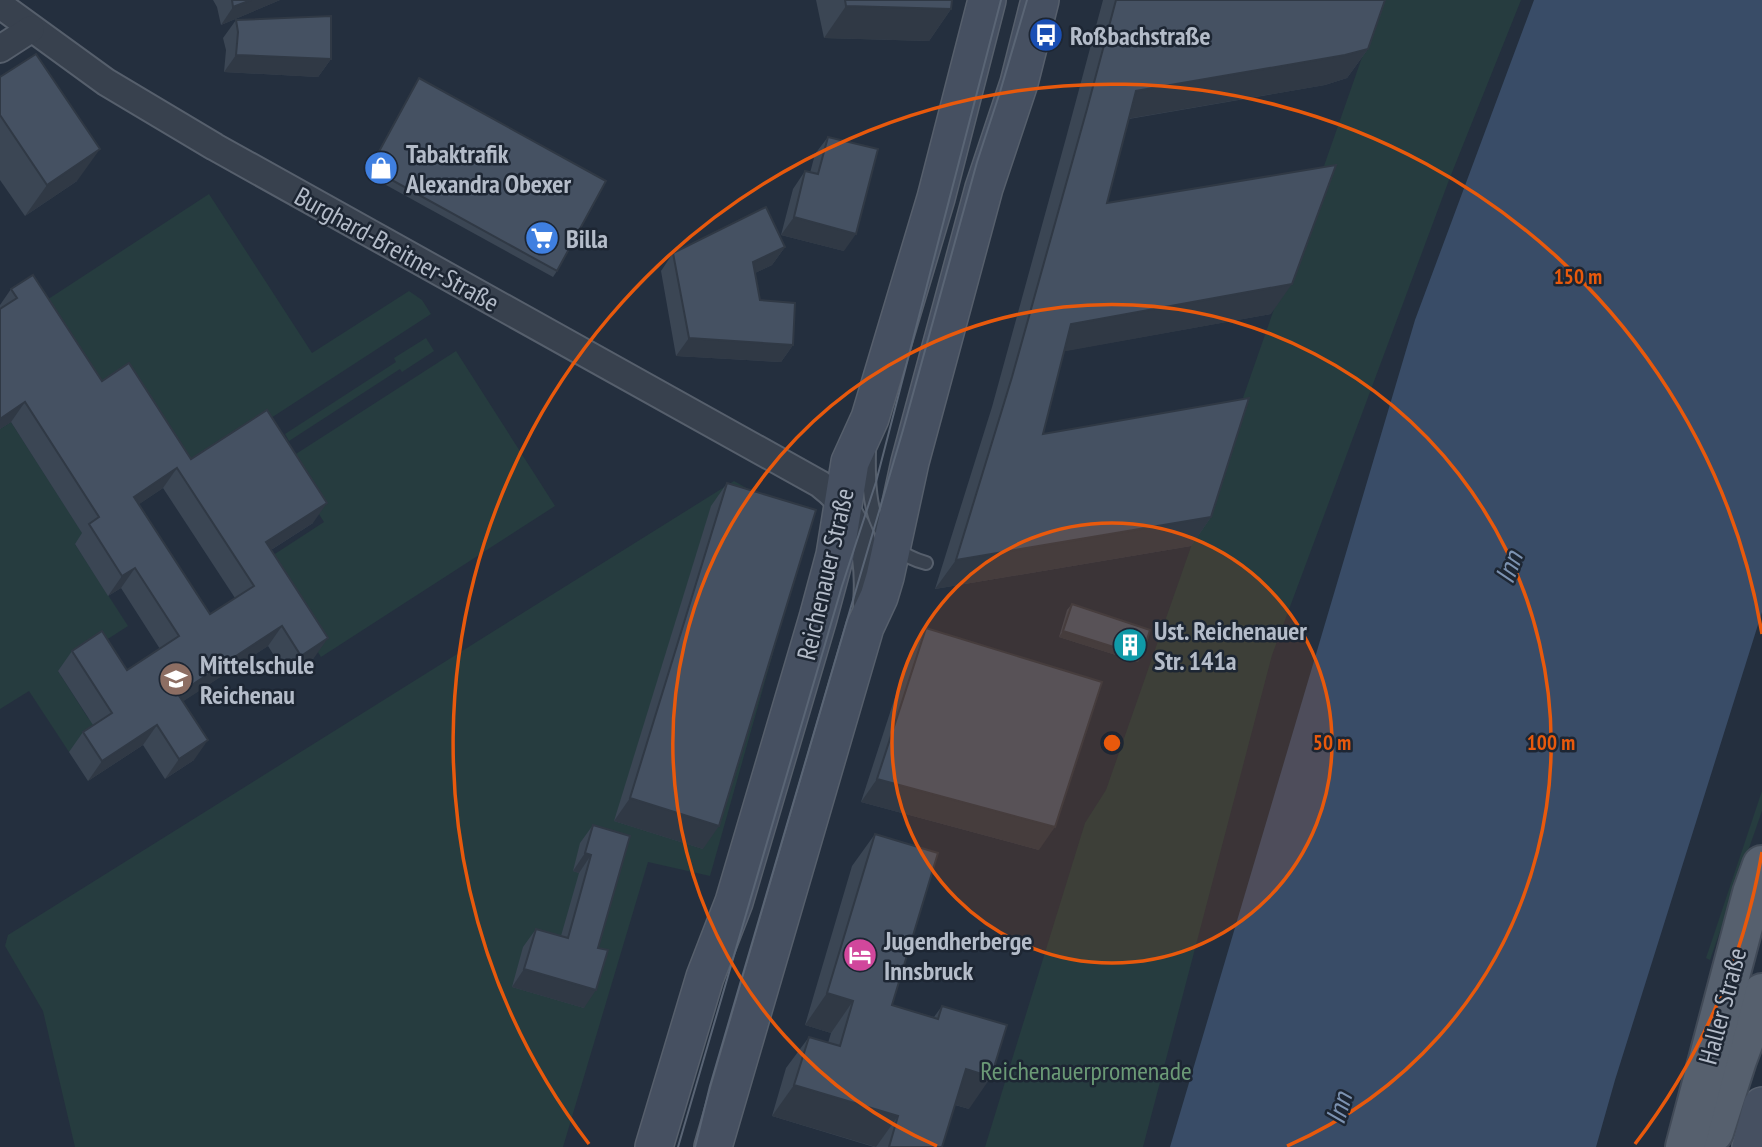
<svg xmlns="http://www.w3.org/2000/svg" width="1762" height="1147" font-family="'PT Sans Narrow',sans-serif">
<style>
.green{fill:#263c3f}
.water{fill:#394c67}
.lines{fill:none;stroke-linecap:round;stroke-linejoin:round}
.lane-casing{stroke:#565f6c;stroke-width:16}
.street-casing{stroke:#565f6c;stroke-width:30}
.secondary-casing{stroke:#565f6c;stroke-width:40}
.primary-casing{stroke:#414a57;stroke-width:42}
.lane{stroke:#38414e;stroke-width:12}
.street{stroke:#38414e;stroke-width:26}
.secondary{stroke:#465061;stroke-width:37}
.primary{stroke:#56606e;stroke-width:38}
.tram{stroke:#5a6575;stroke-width:2}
.wall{fill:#3b4654;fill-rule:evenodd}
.shaded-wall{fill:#303945}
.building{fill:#455162;stroke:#303945;stroke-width:2;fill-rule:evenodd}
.ring{fill:none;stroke:#e8590c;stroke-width:3.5}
.labels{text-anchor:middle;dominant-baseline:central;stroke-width:5;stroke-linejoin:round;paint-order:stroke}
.poi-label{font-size:26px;font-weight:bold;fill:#b4bcc9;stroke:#1d2633;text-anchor:start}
.street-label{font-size:26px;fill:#b4bcc9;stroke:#1d2633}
.park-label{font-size:26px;fill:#6b9a76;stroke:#1d2633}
.water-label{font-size:28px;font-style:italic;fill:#7c92b1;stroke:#1d2633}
.centre{fill:#e8590c;stroke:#1d2633;stroke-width:3.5}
.ring-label{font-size:21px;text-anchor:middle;font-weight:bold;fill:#e8590c;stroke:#1d2633;stroke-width:5;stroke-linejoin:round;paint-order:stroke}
</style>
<rect width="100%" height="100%" fill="#242f3e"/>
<g class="green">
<polygon points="1382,0 1521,0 1449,180 1272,655 1143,1147 985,1147 1085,823 1106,790"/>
<polygon points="209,194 312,353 409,291 422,300 431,314 177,479 88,401 30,311"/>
<polygon points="426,338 434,351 402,372 400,369 289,441 285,434 396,362 394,358"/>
<polygon points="456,351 555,506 321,657 261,563 324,522 285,461"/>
<polygon points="11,422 85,537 75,544 128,626 58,671 88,718 106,728 69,752 29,691 0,709 0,429"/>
<polygon points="734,481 795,515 805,540 710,876 648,862 563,1147 75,1147 43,1011 5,946 8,935"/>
<polygon points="1762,791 1762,811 1710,960 1706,958"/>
</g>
<polygon class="water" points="1534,0 1762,0 1762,612 1615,1080 1596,1147 1170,1147 1415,320"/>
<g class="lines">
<g class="lane-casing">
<path id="lane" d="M 869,450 C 868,500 870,548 926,563"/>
</g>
<g class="street-casing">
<g id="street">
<path d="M 0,5 L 106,82 L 215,147 L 820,484 C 862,516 871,553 867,604"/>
<polyline points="0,49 31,29"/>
</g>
</g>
<g class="secondary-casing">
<g id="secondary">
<polyline points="654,1147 705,977 734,902 818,618 835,555 850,462 870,418 936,198 987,0"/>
<polyline points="713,1147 865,627 879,597 885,577 910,462 984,188 1019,83 1040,0"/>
<polyline points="1751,1147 1762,1106"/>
</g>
</g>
<g class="primary-casing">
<g id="primary">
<polyline points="1714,1132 1737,1060 1762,993"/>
<polyline points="1685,1147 1752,893 1762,865"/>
</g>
</g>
<use href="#lane" class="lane"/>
<use href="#street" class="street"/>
<use href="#secondary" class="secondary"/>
<use href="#primary" class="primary"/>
<g class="tram">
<polyline points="678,1147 842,586 876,482 1001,0"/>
<polyline points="695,1147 710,1086 903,430 977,162 1000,92 1027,0"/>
</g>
</g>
<g class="wall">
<polygon points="213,0 280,0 221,25 217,7"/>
<polygon points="816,0 952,0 951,9 929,41 824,38"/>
<polygon points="1103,0 1385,0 1368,49 1347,78 1325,85 1129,119 1107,203 1271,314 1064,351 1043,434 1211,517 1191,546 935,589 992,407 1066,138"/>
<polygon points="236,20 331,59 318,77 224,72 226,50 223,38"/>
<polygon points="0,77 77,181 25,216 0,180"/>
<polygon points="419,78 557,271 553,277 366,174"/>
<polygon points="828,137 844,251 781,235 793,189 805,171 810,173 815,154"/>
<polygon points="785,247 772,265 755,273 760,300 793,345 781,362 676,356 661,271 673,253"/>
<path d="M 11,289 L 102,381 L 191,459 L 313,523 L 271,550 L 314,658 L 287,676 L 268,646 L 183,701 L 194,760 L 165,779 L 143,745 L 88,781 L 69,752 L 83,732 L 93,725 L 58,671 L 72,651 L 127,670 L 160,649 L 121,588 L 108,596 L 75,544 L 82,533 L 11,422 L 0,429 L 0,305 ZM 163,488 L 235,598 L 210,614 L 139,504 Z"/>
<polygon points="727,483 703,849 614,821 711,506"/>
<polygon points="1072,604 1138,662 1059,637 1067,610"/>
<polygon points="926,628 1039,850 861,802 910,651"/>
<polygon points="593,825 598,948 584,1008 512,987 523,947 536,929 561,936 579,873 573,871 580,843"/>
<polygon points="875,834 892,1005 934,1017 942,1006 969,1109 955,1105 942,1147 874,1147 772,1116 786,1068 809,1037 828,1043 831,1033 805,1025 852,866"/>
</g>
<g class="shaded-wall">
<polygon points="251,0 280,0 221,25 233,7"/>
<polygon points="846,6 951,9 929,41 824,38"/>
<polygon points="1368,49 1347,78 1325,85 1115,121 1136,91"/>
<polygon points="236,55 331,59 318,77 224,72"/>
<polygon points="100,149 77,181 25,216 47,185"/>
<polygon points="794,217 856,234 844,251 781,235"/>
<polygon points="785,247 772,265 740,280 753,262"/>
<polygon points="1292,284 1271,314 1050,354 1071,324"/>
<polygon points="689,338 793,345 781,362 676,356"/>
<polygon points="25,402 11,422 0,429 0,419"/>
<polygon points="177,468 163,488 120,517 134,497"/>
<polygon points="327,503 313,523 252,562 266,542"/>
<polygon points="1211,517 1191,546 935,589 956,560"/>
<polygon points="135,568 121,588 108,596 122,576"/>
<polygon points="282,626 268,646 164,714 178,694"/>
<polygon points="1063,631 1142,656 1138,662 1059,637"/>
<polygon points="328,638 314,658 287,676 301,656"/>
<polygon points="157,725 143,745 88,781 102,761"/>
<polygon points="208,740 194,760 165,779 179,759"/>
<polygon points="877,779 1055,827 1039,850 861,802"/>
<polygon points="630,798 719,826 703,849 614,821"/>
<polygon points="585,853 591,855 579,873 573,871"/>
<polygon points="524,969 596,990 584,1008 512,987"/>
<polygon points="827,993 853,1001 831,1033 805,1025"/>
<polygon points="966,1069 991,1077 969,1109 943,1101"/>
<polygon points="794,1085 898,1116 876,1147 772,1116"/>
</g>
<g class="building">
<polygon points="232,0 251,0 233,7"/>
<polygon points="845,0 952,0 951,9 846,6"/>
<polygon points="1116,0 1385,0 1368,49 1345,55 1136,91 1107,203 1336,165 1292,284 1071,324 1043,434 1249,398 1211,517 956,560 1012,377 1087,109"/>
<polygon points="331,16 331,59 236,55 238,32 236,20"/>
<polygon points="36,54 100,149 47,185 0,115 0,77"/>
<polygon points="419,78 606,181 557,271 370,168"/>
<polygon points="828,137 878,149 856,234 794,217 805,171 818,174"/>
<polygon points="766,207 785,247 753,262 760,300 795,303 793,345 689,338 673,253"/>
<path d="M 33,275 L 102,381 L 129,363 L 191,459 L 267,410 L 327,503 L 266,542 L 328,638 L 301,656 L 282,626 L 178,694 L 208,740 L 179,759 L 157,725 L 102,761 L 83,732 L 112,713 L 72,651 L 102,631 L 127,670 L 179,636 L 135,568 L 122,576 L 89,524 L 99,517 L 25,402 L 0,419 L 0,309 L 17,298 L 11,289 ZM 177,468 L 254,586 L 210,614 L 134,497 Z"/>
<polygon points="727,483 816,510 719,826 630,798"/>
<polygon points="1072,604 1150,630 1142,656 1063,631"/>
<polygon points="926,628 1102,682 1055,827 877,779"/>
<polygon points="593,825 630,836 598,948 608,950 596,990 524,969 536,929 568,938 591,855 585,853"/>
<polygon points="875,834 938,853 892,1005 938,1019 942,1006 1007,1025 991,1077 966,1069 942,1147 889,1147 898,1116 794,1085 809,1037 840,1046 853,1001 827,993"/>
</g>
<circle cx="1112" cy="743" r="220" fill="#e8590c" fill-opacity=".12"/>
<g class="ring">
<circle cx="1112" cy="743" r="220"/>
<path d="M937 1146A439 439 0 1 1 1287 1146"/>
<path d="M1762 852A659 659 0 0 1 1635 1144M589 1144A659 659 0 1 1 1762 634"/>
</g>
<defs>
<g id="bus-disc" transform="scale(1.75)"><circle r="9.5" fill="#1a4fb4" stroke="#1d2633"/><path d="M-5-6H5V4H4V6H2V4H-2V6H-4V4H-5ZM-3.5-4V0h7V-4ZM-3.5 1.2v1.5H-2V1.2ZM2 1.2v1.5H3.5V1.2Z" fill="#fff"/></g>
<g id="shop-disc" transform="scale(1.75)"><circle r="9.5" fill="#3f7fe0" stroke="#1d2633"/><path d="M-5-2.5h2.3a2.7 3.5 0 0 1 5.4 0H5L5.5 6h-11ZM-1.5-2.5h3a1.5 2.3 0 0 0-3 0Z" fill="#fff"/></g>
<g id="supermarket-disc" transform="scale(1.75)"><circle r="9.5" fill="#3f7fe0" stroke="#1d2633"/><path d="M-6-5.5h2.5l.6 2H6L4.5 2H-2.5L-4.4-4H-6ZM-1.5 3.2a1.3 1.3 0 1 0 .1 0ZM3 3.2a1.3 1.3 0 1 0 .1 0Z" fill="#fff"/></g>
<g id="building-disc" transform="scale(1.75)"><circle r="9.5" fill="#0f9aa8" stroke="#1d2633"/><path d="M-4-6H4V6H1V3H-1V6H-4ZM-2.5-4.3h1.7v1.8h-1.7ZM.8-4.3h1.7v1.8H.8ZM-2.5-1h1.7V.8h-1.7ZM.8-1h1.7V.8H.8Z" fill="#fff"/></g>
<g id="school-disc" transform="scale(1.75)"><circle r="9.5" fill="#8d6e63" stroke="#1d2633"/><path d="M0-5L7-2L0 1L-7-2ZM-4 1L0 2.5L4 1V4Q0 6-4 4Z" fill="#fff"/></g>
<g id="hotel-disc" transform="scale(1.75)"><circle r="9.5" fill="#d1479c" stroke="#1d2633"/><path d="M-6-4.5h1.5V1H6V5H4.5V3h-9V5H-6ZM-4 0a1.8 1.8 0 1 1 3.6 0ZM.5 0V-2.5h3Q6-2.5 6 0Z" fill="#fff"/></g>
</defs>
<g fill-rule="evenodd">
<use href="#bus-disc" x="1046" y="35"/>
<use href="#shop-disc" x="381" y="168"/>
<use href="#supermarket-disc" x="542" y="238"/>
<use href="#building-disc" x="1130" y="645"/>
<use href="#school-disc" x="176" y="679"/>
<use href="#hotel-disc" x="860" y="955"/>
</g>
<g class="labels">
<g class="poi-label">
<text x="1070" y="35">Roßbachstraße</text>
<text x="406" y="153">Tabaktrafik<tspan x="406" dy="30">Alexandra Obexer</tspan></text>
<text x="566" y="238">Billa</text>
<text x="1154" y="630">Ust. Reichenauer<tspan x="1154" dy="30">Str. 141a</tspan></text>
<text x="200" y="664">Mittelschule<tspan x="200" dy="30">Reichenau</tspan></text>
<text x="884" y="940">Jugendherberge<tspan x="884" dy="30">Innsbruck</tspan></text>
</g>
<g class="street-label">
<text transform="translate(397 249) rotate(29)">Burghard-Breitner-Straße</text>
<text transform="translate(825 574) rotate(-77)">Reichenauer Straße</text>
<text transform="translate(1722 1006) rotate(-75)">Haller Straße</text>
</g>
<g class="park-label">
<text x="1086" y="1070">Reichenauerpromenade</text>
</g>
<g class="water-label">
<text transform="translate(1508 567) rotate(-70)">Inn</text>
<text transform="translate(1338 1108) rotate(-74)">Inn</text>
</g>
</g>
<circle cx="1112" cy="743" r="10" class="centre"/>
<g class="ring-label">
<text x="1578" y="284">150 m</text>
<text x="1332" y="750">50 m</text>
<text x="1551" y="750">100 m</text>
</g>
</svg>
